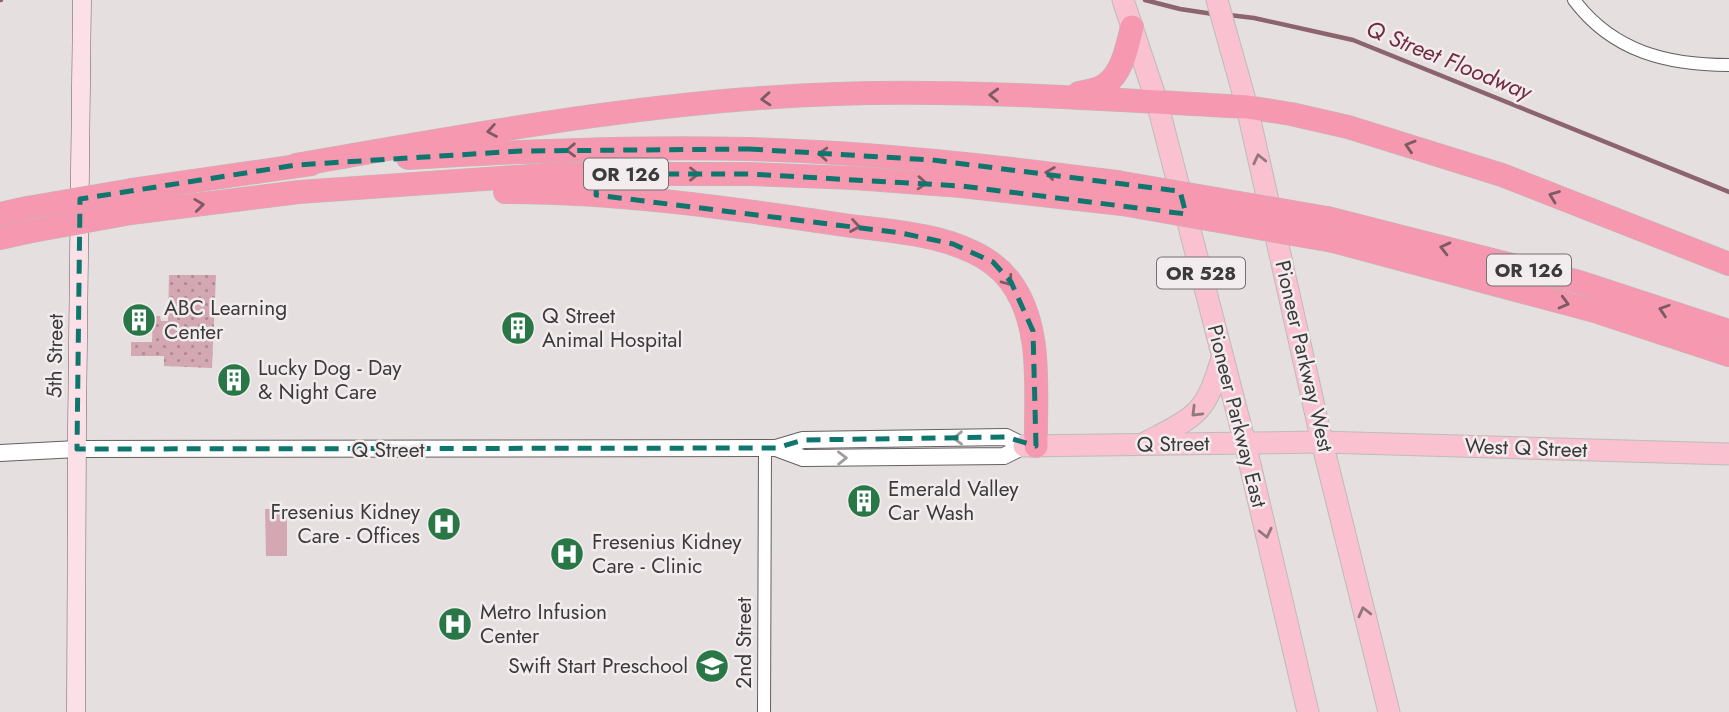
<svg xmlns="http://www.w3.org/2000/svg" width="1729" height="712" font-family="Jost,sans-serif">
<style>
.park{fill:url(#park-dots)}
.pitch{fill:#d3a8b2}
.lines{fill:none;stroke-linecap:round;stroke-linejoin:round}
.stream{stroke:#8b646e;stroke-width:4.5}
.minor-casing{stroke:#656061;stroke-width:14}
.tertiary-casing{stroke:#656061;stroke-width:18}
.secondary-casing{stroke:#656061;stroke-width:19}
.primary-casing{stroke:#bdbcbc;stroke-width:23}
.motorway-casing{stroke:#bdbcbc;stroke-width:24}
.minor{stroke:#fff;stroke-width:12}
.tertiary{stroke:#fff;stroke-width:16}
.secondary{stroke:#fce0e7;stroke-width:18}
.primary{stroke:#fac1d0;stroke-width:21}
.motorway{stroke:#f698b0;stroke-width:23}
.motorway-bridge-casing{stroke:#bdbcbc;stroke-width:24;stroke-linecap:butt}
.motorway-bridge{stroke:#f698b0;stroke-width:23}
.oneway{stroke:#7e5b64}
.oneway2{stroke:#92777e}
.oneway3{stroke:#9e9c9d}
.marked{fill:none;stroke:#0f766e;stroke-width:5;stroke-dasharray:14 9;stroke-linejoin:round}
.labels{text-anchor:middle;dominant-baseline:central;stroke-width:5;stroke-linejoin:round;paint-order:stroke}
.shield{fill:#f3ecee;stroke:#746f71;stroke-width:2}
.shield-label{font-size:19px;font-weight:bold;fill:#3d3a3b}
.poi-label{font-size:21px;fill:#3d3a3b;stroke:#f3ecee;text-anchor:start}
.street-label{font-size:21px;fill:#3d3a3b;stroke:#f3ecee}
.water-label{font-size:23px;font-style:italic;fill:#712c41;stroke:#f3ecee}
</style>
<defs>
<pattern id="park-dots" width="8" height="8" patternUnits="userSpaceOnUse" patternTransform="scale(1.75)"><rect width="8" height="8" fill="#d3a8b2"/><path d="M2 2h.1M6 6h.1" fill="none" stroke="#ac8a92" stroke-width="1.8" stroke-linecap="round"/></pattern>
</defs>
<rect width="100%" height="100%" fill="#e5dfe0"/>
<polygon class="park" points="169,275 216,275 212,368 164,366 164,356 131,356 131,342 152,342 153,316 160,316 161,321 168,321"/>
<polygon class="pitch" points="265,509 287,509 287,556 266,556"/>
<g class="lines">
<g class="stream">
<polyline points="0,0 1,0"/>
<polyline points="1145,0 1180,9 1213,14"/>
<polyline points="1229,15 1254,18 1353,40 1729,192"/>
</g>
<g class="minor-casing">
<g id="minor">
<path d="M 1574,0 C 1613,52 1668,65 1729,65"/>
<polyline points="764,712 765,448"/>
</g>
</g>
<g class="tertiary-casing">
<g id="tertiary">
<polyline points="776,448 803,458 1004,456 1024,446"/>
<polyline points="0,453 77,449 776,448 803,440 1006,437 1024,446"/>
</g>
</g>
<g class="secondary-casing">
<polyline id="secondary" points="76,712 77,427 82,0"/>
</g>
<g class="primary-casing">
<g id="primary">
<polyline points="1123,0 1157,102 1245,443 1308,712"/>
<polyline points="1217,0 1247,107 1322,442 1389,712"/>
<path d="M 1147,442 C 1198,415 1205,414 1222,358"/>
<polyline points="1024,446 1322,442 1729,454"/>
</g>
</g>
<g class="motorway-casing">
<g id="motorway">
<path d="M 1079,93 C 1087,91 1099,90 1106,84 C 1123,72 1127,46 1132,27"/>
<path d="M 408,158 C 521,151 634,146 748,149 C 871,152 995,166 1117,182"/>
<path d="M 296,165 C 475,134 654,100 836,94 C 973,89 1111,100 1247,107 L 1291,114 L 1348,127 L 1502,175 L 1729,264"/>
<polyline points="132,190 311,164"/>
<path d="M 505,192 C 618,192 732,208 844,225 C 886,231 934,233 973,252 C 988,259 1000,268 1010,281 C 1044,326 1035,392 1036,446"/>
<polyline points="131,213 299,192 558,174 749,174 854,178 961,186 1122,204"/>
<polyline points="0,214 27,208"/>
<polyline points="1327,218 1579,282 1729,331"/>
<polyline points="0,238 27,232"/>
<polyline points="1333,241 1598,312 1729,355"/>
</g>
</g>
<use href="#minor" class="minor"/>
<use href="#tertiary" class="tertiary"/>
<use href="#secondary" class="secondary"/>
<use href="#primary" class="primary"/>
<use href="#motorway" class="motorway"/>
<g class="motorway-bridge-casing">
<g id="motorway-bridge">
<polyline points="1117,182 1327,218"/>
<polyline points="1122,204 1333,241"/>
<polyline points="27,208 132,190"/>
<polyline points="27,232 131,213"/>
</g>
</g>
<use href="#motorway-bridge" class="motorway-bridge"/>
</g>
<defs><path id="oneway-chevron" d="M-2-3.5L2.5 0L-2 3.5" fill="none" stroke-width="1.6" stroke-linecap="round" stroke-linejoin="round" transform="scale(1.75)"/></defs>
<g class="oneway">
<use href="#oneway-chevron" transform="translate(994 95) rotate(-178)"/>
<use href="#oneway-chevron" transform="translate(766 99) rotate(176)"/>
<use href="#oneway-chevron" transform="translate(492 131) rotate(170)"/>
<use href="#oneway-chevron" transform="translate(1410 146) rotate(-163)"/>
<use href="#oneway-chevron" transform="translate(571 150) rotate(179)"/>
<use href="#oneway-chevron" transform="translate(823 154) rotate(-177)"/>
<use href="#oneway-chevron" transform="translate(1050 173) rotate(-172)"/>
<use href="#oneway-chevron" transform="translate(694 174)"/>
<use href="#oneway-chevron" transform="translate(922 183) rotate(4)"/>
<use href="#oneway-chevron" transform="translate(1554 196) rotate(-159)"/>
<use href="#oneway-chevron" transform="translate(199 205) rotate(-7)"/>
<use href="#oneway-chevron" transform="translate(855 226) rotate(9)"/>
<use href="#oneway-chevron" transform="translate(1445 248) rotate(-166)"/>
<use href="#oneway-chevron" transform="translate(1008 281) rotate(53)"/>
<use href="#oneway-chevron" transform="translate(1564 303) rotate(15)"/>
<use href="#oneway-chevron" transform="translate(1664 310) rotate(-162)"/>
</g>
<g class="oneway2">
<use href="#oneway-chevron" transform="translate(1259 159) rotate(-103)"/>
<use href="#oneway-chevron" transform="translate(1196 412) rotate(135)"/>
<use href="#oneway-chevron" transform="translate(1266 533) rotate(77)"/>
<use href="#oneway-chevron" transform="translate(1364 612) rotate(-104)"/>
</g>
<g class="oneway3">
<use href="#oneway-chevron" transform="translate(958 438) rotate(179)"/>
<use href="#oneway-chevron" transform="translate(842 458) rotate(-1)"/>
</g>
<path class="marked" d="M 749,149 L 932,160 L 1170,190 L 1180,191 L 1186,214 L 961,186 L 749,174 L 597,174 L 596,195 L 901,233 L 953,244 L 993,262 L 1011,282 L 1033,331 L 1036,446 L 1006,437 L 803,440 L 776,448 L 77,449 L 80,199 L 296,165 L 521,151 Z"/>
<defs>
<g id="building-disc" transform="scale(1.75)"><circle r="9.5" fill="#297747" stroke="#f3ecee"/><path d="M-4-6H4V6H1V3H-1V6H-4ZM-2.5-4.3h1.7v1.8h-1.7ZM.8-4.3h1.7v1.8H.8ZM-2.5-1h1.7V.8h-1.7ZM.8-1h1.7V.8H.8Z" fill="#fff"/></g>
<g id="hospital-disc" transform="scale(1.75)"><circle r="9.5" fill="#297747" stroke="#f3ecee"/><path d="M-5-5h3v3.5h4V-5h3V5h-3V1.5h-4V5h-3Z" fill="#fff"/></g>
<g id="school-disc" transform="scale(1.75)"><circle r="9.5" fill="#297747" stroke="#f3ecee"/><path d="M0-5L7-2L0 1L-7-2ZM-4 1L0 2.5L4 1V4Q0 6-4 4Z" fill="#fff"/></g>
</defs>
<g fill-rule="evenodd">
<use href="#building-disc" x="139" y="320"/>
<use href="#building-disc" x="518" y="328"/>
<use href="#building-disc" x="234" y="380"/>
<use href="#building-disc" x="864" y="501"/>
<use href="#hospital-disc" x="444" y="524"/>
<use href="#hospital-disc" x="567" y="554"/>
<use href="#hospital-disc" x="455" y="624"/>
<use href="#school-disc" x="712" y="666"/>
</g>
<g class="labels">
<g class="shield">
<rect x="584" y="158.5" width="84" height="31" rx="5"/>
<rect x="1487" y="254.5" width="84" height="31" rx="5"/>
<rect x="1157" y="257.5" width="88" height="31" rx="5"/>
</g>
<g class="shield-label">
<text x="626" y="174">OR 126</text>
<text x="1529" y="270">OR 126</text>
<text x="1201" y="273">OR 528</text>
</g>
<g class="poi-label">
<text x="164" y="308">ABC Learning<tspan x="164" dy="24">Center</tspan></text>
<text x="542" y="316">Q Street<tspan x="542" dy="24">Animal Hospital</tspan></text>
<text x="258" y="368">Lucky Dog - Day<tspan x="258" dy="24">&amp; Night Care</tspan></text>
<text x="888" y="489">Emerald Valley<tspan x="888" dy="24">Car Wash</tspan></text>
<text x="420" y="512" text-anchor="end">Fresenius Kidney<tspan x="420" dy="24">Care - Offices</tspan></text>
<text x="592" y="542">Fresenius Kidney<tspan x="592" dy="24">Care - Clinic</tspan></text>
<text x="480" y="612">Metro Infusion<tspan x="480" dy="24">Center</tspan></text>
<text x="688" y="666" text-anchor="end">Swift Start Preschool</text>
</g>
<g class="street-label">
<text transform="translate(55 356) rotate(-89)">5th Street</text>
<text transform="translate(1304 356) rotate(77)">Pioneer Parkway West</text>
<text transform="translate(1237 416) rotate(76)">Pioneer Parkway East</text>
<text transform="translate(1173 444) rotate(-1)">Q Street</text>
<text transform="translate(1526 448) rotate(2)">West Q Street</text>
<text x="388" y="450">Q Street</text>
<text transform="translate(744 643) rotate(-90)">2nd Street</text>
</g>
<g class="water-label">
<text transform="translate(1449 60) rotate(22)">Q Street Floodway</text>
</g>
</g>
</svg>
